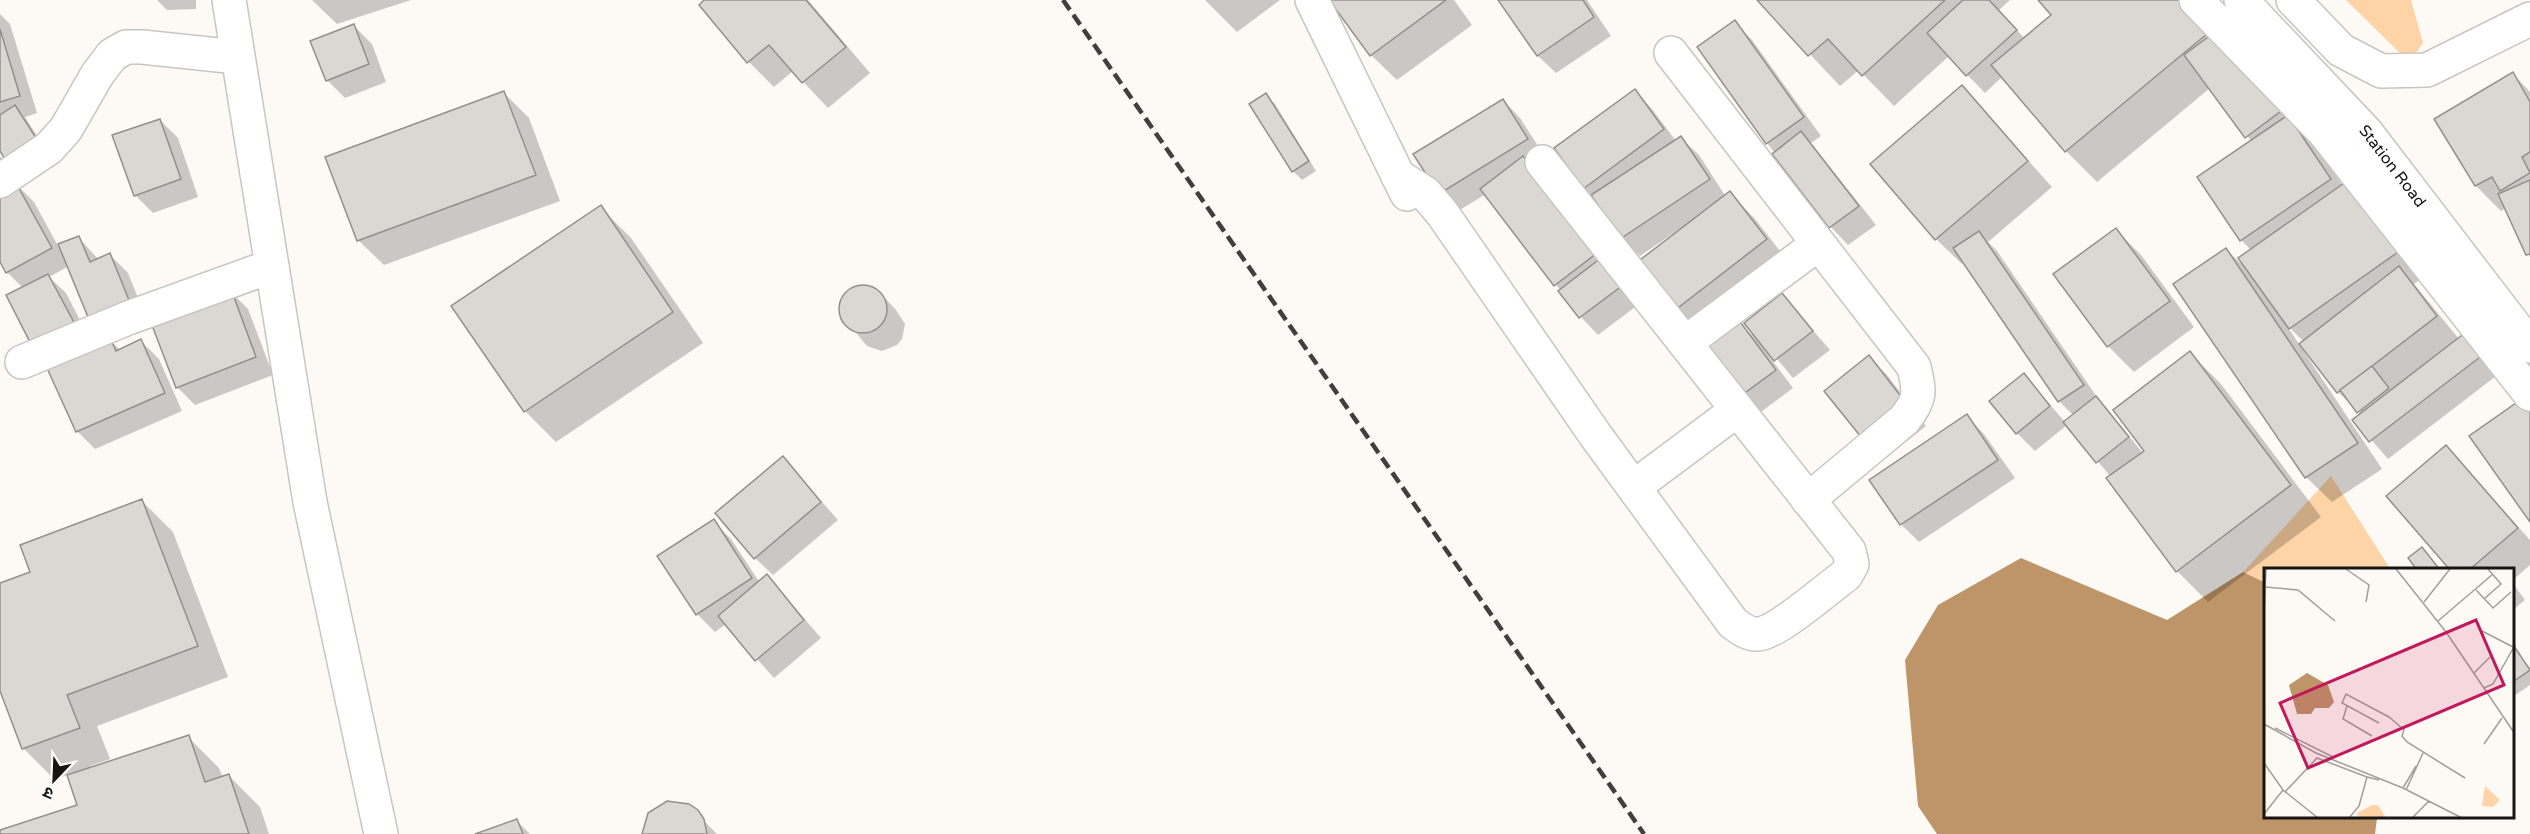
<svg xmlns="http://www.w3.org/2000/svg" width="2530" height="834" font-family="'Varela Round','Noto Sans Devanagari',sans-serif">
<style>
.green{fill:#fed4a7}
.water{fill:#be9568}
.shadow{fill:#0003}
.building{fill:#dbd8d4;stroke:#93908c;stroke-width:1.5}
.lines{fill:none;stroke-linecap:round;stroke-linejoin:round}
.minor-casing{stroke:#c9c5c1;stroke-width:36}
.major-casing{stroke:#c9c5c1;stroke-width:36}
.highway-casing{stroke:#c9c5c1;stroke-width:36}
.minor{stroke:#fff;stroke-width:33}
.major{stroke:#fff;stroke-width:33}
.highway{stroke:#fff;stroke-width:33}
.rail{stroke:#413e3d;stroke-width:4.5;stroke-dasharray:12 6;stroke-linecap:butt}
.labels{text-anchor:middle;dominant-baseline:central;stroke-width:5;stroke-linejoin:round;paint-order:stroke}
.street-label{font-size:16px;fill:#171514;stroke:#fff}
.inset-road{fill:none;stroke:#a19e9b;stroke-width:1.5}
.view{fill:#c2185b;fill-opacity:0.15;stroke:#c2185b;stroke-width:3}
.inset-edge{fill:none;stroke:#171514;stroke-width:3}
</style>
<rect width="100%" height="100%" fill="#fdf9f5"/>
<g class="green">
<polygon points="2346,0 2411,0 2423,43 2409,62"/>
<polygon points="2331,476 2391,570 2266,570 2266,583 2243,572"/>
</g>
<polygon class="water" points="2021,558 2167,620 2243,572 2266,583 2266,818 2377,818 2375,834 1937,834 1918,806 1905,660 1938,605"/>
<g class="shadow">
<polygon points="157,0 196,0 196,9 167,10"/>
<polygon points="312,0 411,0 337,24"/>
<polygon points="707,0 808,0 870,73 828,108 793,71 774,87 749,62"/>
<polygon points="1205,0 1280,0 1237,32"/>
<polygon points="1331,0 1454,0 1472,25 1397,80 1371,55"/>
<polygon points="1500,0 1587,0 1611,36 1556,73 1538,56"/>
<polygon points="1759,0 2010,0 1999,10 2025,39 2053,15 2040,0 2183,0 2313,142 2343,186 2432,271 2414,284 2459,339 2500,373 2388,459 2354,420 2361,414 2338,392 2304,342 2285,323 2382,469 2332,502 2306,477 2226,250 2250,271 2252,251 2241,240 2252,142 2210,88 2097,182 2066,151 2003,76 1985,93 1949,56 1894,106 1859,70 1840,86"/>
<polygon points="0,14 10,24 37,113 25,117 46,150 0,148"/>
<polygon points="1734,22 1752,40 1821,136 1811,143 1876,225 1848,245 1831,227 1767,143"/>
<polygon points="354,26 372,44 386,82 345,98 327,80"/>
<polygon points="2513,74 2530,92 2530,257 2506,208 2501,211 2476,186 2436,120"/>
<polygon points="1962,87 2052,187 1988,242 1997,251 2101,403 2143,453 2190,353 2221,384 2321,517 2208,602 2177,571 2111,477 2067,425 2035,451 2017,433 2024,375 2065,422 2074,416 2059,401 1964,262 1962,264 1936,239 1872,164"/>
<polygon points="1635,91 1652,109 1676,141 1681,138 1699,155 1726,197 1730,193 1755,219 1791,265 1696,338 1671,313 1678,230 1640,256 1622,238 1596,199 1584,188"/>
<polygon points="504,93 529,118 560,201 384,265 358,240"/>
<polygon points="1266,95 1275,104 1316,171 1302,180 1293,171"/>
<polygon points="1503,100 1520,118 1639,304 1598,335 1581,317 1486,194 1458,211 1440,193"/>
<polygon points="160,120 178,138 198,197 153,213 135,195"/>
<polygon points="0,156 18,181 15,183 34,202 58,246 79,238 99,260 110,255 128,273 148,323 69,266 49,277 66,293 94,347 110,340 120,350 141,341 159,359 182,411 95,449 77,431 23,288 7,272 0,259"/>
<polygon points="600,207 631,238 703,343 556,442 525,411 453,306"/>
<polygon points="2116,230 2141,255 2194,327 2134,372 2108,346 2055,275"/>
<polygon points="864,286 878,291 896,310 905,324 902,339 897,345 882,351 867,346 841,315 840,308 845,294"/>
<polygon points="230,291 248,309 273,375 195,405 177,387"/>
<polygon points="1782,295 1830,350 1793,378 1747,323"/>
<polygon points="1737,321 1757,340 1793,388 1754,417 1736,399"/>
<polygon points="1869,357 1887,375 1926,426 1884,459 1866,441"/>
<polygon points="1966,416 1984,434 2015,478 1919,542 1901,524 1871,480"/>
<polygon points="2446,447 2530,540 2530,565 2514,579 2514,570 2451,570"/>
<polygon points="783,458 838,520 773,575 755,558"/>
<polygon points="142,501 173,532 228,677 97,726 110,759 90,766 91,769 188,737 219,768 223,778 229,776 260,807 269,834 0,834 0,832 79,806 69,774 55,780 24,749 0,687 0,585 32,573"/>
<polygon points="713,521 731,539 760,583 767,576 821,638 774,678 726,624 715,632 697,614"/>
<polygon points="2514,585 2525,600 2514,609"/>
<polygon points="2514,647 2530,668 2530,685 2514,696"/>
<polygon points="688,805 717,834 643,834"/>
<polygon points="516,820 530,834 480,834"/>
</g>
<g class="building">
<polygon points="704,0 806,0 846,47 802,83 769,45 747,63 699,5"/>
<polygon points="1329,0 1446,0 1370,56"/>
<polygon points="1498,0 1583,0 1594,17 1537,56"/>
<polygon points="1757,0 1945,0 1862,76 1828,39 1808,56"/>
<polygon points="1963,0 1989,0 2017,30 1966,76 1927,33"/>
<polygon points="2038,0 2180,0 2208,33 2065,152 1991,65 2051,15"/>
<polygon points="1735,20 1804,117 1766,144 1697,47"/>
<polygon points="354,24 369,64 326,81 310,41"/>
<polygon points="0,29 20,96 0,102"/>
<polygon points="2219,29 2281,111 2245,138 2184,55"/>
<polygon points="2513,72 2530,102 2530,152 2522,157 2530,173 2500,191 2492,177 2475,186 2434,119"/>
<polygon points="1962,85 2028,161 1935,240 1870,164"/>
<polygon points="1635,89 1664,129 1583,189 1554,148"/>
<polygon points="504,91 536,175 357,241 325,157"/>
<polygon points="1266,93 1309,161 1292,172 1249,104"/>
<polygon points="1503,99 1528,139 1439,194 1413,154"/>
<polygon points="15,105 38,141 6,161 0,151 0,115"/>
<polygon points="2288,115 2331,179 2240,241 2197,177"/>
<polygon points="160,119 181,179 134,196 112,135"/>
<polygon points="1801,131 1859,206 1829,228 1772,154"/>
<polygon points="1681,136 1710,179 1620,239 1591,195"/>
<polygon points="1523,156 1597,253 1554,286 1480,189"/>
<polygon points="2357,174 2408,245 2289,329 2238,258"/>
<polygon points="2530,180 2530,254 2526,255 2498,194"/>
<polygon points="16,183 52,248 6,273 0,262 0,191"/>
<polygon points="1730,191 1767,239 1670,314 1632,266"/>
<polygon points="601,205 673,312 524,412 451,306"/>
<polygon points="2116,228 2170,301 2107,347 2053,274"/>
<polygon points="1979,231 2084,385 2058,402 1953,248"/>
<polygon points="79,236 90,262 110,253 131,305 90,322 58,244"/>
<polygon points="2226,248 2358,443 2305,478 2173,284"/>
<polygon points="1601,258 1623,285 1579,318 1558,291"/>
<polygon points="2399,266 2437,316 2337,393 2299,344"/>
<polygon points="48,274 77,328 34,350 6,295"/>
<circle cx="863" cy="309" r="24"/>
<polygon points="231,289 256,357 176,388 150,320"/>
<polygon points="1782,293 1813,331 1774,361 1744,323"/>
<polygon points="1738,319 1776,370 1735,400 1697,350"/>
<polygon points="2466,332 2484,354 2369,442 2352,420"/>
<polygon points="110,338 116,351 141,339 165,393 76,432 46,366"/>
<polygon points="2190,351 2291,485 2176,572 2106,478 2144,451 2113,410"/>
<polygon points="1869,355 1909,407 1865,442 1824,391"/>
<polygon points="2372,366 2389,388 2357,413 2340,390"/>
<polygon points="2024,373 2050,406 2016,434 1989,401"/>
<polygon points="2096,396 2129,437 2096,463 2063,422"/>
<polygon points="2526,396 2530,401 2530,522 2469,436"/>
<polygon points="1967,414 1998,460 1900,525 1869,480"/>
<polygon points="2446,445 2518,528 2469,570 2450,570 2386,496"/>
<polygon points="783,456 821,502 754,559 715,513"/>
<polygon points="142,499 198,646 67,695 80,728 22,749 0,691 0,583 30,572 20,545"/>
<polygon points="714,519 752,578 696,615 657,556"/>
<polygon points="2422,547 2440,570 2417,570 2408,558"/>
<polygon points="767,574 804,620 755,661 718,616"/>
<polygon points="2514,646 2530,670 2514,681"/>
<polygon points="189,735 205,782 229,774 249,834 0,834 0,830 77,805 67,775"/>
<polygon points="667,801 689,804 698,810 704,819 707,834 642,834 648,813"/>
<polygon points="517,819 523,834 475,834"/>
</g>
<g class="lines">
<g class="minor-casing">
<g id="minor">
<polyline points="1312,0 1407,194"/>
<polyline points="2196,0 2325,133 2530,394"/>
<polyline points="2293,0 2341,50 2381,71 2427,70 2530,19"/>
<path d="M 1671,53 L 1914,367 C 1920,393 1921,399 1904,420 L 1808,500"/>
<path d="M 1398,176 L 1425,193 L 1442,213 L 1596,436 L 1733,623 C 1740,628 1749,635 1758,634 C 1777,633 1828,588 1846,575 L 1852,564 L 1849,551 L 1542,162"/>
<polyline points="0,181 49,148 66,129 97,75 112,55 126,47 142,47 237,57"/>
<polyline points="1685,343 1818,244"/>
<polyline points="22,362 128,318 272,266"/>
<polyline points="1634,487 1737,410"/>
</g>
</g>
<g class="major-casing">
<g id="major">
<path id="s1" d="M 2241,0 L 2366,132 L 2530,346"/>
</g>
</g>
<g class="highway-casing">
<polyline id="highway" points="229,0 310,502 381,834"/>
</g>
<use href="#minor" class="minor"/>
<use href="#major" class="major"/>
<use href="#highway" class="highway"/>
<polyline class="rail" points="1063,0 1644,834"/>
</g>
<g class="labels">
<g class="street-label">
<text stroke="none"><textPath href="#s1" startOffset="225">Station Road</textPath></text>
</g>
</g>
<g transform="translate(2264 568)">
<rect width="250" height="250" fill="#fdf9f5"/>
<path d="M 221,218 L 236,232 L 229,239 L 218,238 ZM 108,237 L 114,237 L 122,250 L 94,249 L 93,245 Z" fill="#fed4a7"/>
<path d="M 43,105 L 64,117 L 70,134 L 65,140 L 51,140 L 47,146 L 33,146 L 25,117 Z" fill="#be9568"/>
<path class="inset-road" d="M 82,1 L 105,17 L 102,34M 132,1 L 182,64 L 251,166M 1,19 L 34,22 L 71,53M 212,22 L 229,40 L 247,24M 220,31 L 237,16 L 224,1M 160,34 L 186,1M 0,41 L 2,1M 174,53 L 229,6M 218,63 L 251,80M 210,105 L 226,89M 220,120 L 229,116 L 251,77M 83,138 L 79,151 L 108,168M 124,148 L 140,162 L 138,168 L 143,174 L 201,210M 115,155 L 78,135 L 82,126 L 125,149M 0,156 L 52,185 L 139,220 L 198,250M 11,160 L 71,190M 220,176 L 238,150M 0,195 L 19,222 L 54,250M 139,220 L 152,198M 142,222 L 159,185M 21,224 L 53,190 L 103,209M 0,246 L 19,222M 85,250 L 95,238 L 103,209 L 115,212M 148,250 L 165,233"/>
<path class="view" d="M 212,52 L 240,117 L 44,200 L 16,135 Z"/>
<rect width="250" height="250" class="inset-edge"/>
</g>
<g transform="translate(54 780) rotate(203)" stroke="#ffffff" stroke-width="4.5" paint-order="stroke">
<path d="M0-4.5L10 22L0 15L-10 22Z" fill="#171514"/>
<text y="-9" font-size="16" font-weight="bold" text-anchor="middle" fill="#171514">उ</text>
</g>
</svg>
